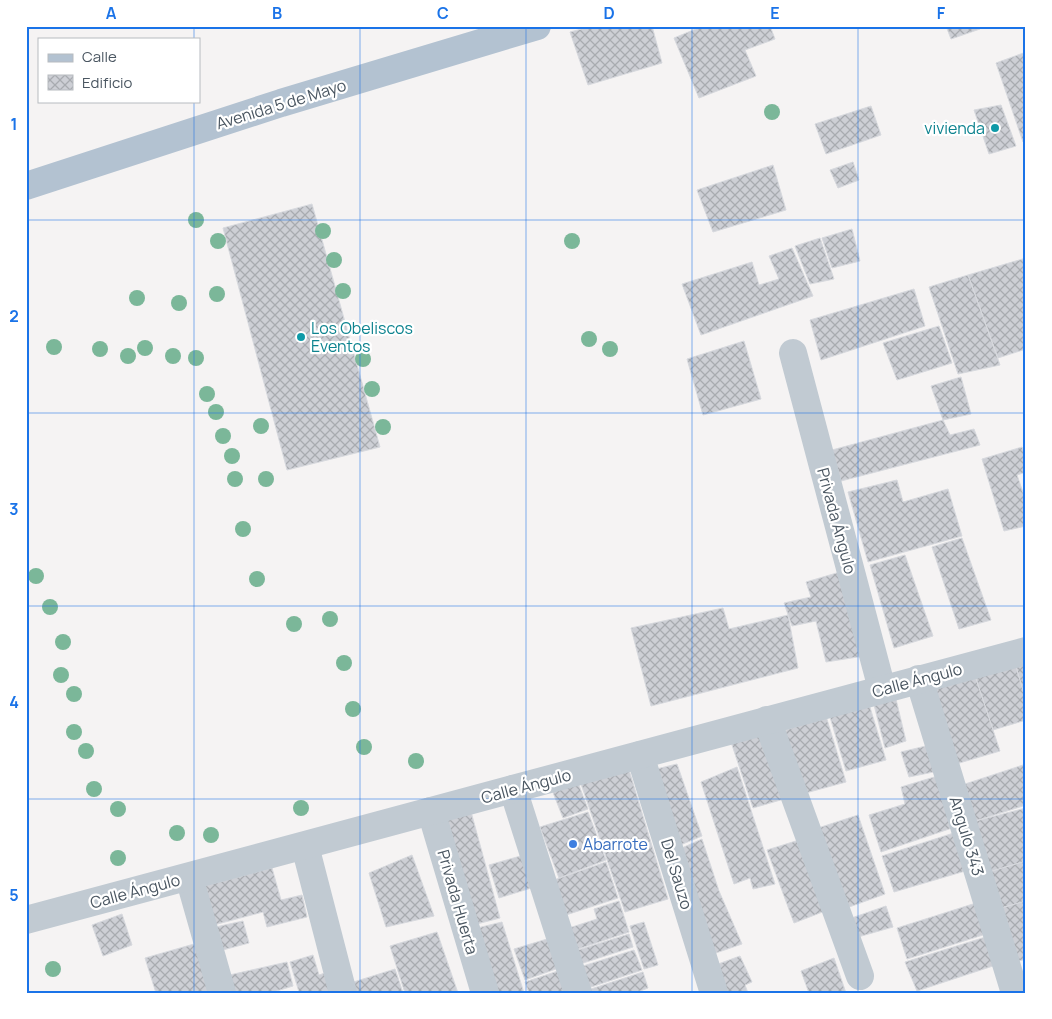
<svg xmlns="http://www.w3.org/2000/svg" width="1052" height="1019" font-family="Manrope,sans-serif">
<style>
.building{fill:url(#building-cross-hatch);stroke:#d7d9de}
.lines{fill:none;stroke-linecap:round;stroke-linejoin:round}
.minor{stroke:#c1cad2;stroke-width:28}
.major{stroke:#b3c2d1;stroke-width:28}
.tree{fill:#7bb799}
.grid{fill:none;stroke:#1a73e8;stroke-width:1;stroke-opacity:0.55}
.culture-dot{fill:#0f9aa8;stroke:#fff;stroke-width:2}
.shop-dot{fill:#3f7fe0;stroke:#fff;stroke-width:2}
.labels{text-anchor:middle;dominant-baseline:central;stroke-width:4.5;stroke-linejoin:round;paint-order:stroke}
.street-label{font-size:16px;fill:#4a5661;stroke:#fff}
.culture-label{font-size:16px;fill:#0d838f;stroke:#fff;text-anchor:end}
.shop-label{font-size:16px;fill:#366cbe;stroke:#fff;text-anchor:start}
.neatline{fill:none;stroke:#1a73e8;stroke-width:2}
.grid-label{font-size:16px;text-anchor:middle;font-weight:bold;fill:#1a73e8}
</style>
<defs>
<pattern id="building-cross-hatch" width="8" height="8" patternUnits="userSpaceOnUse" patternTransform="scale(1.25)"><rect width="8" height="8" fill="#cdcfd5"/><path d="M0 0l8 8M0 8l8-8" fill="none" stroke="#a8abb0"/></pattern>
</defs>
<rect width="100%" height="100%" fill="#f5f3f3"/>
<g class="building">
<polygon points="593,26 652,26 662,63 588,85 570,32"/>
<polygon points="703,26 770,26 775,39 745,50 756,76 699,98 674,38"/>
<polygon points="946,26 979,26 980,29 951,39"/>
<polygon points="1026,52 1026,141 1023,142 996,63"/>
<polygon points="1001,105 1016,146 989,154 974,110"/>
<polygon points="871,106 881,135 826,154 815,124"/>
<polygon points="853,162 859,180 838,188 830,170"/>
<polygon points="773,165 786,210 713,232 697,190"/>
<polygon points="312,204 380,447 287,470 223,228"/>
<polygon points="852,229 860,261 832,268 822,238"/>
<polygon points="820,238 834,279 810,284 795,246"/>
<polygon points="792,248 813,296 701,335 682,284 752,262 759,285 779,279 769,256"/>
<polygon points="1026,258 1026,349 998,358 968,275"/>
<polygon points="968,275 1000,365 958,374 929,287"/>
<polygon points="914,289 925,326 821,360 810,320"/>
<polygon points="939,326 952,363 897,380 883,343"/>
<polygon points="744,341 761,399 703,415 687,359"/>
<polygon points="961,377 971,414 943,420 931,386"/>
<polygon points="943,420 950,435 974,429 980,445 841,481 832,450"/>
<polygon points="1022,447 1026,458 1026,472 1017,475 1026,501 1026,526 1004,531 982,459"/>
<polygon points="897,480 903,502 948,489 962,536 868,562 848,492"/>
<polygon points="962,538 991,620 959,629 932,547"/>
<polygon points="905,555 933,636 894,648 870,565"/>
<polygon points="840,572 864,656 826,662 816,621 792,626 784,603 811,597 806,582"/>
<polygon points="723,608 729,629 788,615 798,668 651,706 631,628"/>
<polygon points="1026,657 1026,701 1014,660"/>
<polygon points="1014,660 1026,701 1026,720 993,730 974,673"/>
<polygon points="974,673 1000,751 956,764 929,687"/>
<polygon points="895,695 906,741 885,748 873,701"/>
<polygon points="869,704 886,760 846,771 830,717"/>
<polygon points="826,716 846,782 802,794 781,732"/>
<polygon points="762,732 784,799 753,808 731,742"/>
<polygon points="934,744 943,770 909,777 901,752"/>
<polygon points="677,764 702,836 673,848 648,771"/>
<polygon points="1026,764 1026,805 972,822 959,786"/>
<polygon points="737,767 775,884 753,889 750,878 734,884 701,782"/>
<polygon points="629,770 668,899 625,912 580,781"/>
<polygon points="941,775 958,826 881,852 869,815 905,804 901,787"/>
<polygon points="578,783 588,809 563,818 552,790"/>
<polygon points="470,808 500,918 469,926 437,815"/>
<polygon points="1026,808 1026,861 989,872 972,822"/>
<polygon points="588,812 606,860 559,878 540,827"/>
<polygon points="858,815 885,894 841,910 812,830"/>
<polygon points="960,831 972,869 894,892 882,856"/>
<polygon points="702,839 719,891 742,944 707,956 673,852"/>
<polygon points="799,840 825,911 794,923 767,850"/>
<polygon points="531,853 541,885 499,898 489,865"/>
<polygon points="412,855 434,916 386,927 369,873"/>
<polygon points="1026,861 1026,901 1001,908 989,872"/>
<polygon points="606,862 618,898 566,915 554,880"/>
<polygon points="272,868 281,900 302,895 307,917 267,927 263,912 210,926 200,887"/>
<polygon points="619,901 629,932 575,950 569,928 597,919 594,909"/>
<polygon points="1026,901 1026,959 1019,961 1001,908"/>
<polygon points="976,903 986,934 907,959 897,928"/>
<polygon points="886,906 893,927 851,939 843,921"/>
<polygon points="122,914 132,945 103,956 92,925"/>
<polygon points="243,921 249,943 219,951 211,928"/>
<polygon points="502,922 524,993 488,993 469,930"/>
<polygon points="644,922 658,965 644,969 630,926"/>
<polygon points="437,932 458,993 405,993 390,946"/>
<polygon points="629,934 633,947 580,964 575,951"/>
<polygon points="557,936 567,965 525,980 514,949"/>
<polygon points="989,936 999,964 917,991 905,962"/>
<polygon points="201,942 215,993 156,993 145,958"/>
<polygon points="634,950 642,970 588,988 580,967"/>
<polygon points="313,955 319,975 331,971 338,993 296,993 299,992 290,962"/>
<polygon points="740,956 752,982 745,985 748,993 717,993 710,967"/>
<polygon points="834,958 846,993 809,993 801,971"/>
<polygon points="287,962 293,986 270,993 230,993 225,976"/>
<polygon points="567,968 575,993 529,993 525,982"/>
<polygon points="395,969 403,993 346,993 344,985"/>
<polygon points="643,972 648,988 635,993 589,993 588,990"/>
</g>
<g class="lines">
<g class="minor">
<polyline points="793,353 882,689"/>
<polyline points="919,679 1015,993"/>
<polyline points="767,720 860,976"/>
<polyline points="640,755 714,993"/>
<polyline points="513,789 578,993"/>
<polyline points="431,811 485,993"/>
<polyline points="305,846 343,993"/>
<polyline points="189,877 222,993"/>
<polyline points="26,920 1026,651"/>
</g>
<polyline class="major" points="26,186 281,103 537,26"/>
</g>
<g class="tree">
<circle cx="772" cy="112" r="8"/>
<circle cx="196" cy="220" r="8"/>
<circle cx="323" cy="231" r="8"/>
<circle cx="218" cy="241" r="8"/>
<circle cx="572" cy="241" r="8"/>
<circle cx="334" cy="260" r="8"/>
<circle cx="343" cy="291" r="8"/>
<circle cx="217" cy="294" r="8"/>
<circle cx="137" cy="298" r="8"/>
<circle cx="179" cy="303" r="8"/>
<circle cx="589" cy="339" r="8"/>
<circle cx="54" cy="347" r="8"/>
<circle cx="145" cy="348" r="8"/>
<circle cx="100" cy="349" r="8"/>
<circle cx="610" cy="349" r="8"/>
<circle cx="128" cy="356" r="8"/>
<circle cx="173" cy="356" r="8"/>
<circle cx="196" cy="358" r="8"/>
<circle cx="363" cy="359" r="8"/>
<circle cx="372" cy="389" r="8"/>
<circle cx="207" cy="394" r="8"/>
<circle cx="216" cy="412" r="8"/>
<circle cx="261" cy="426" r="8"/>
<circle cx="383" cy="427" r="8"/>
<circle cx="223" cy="436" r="8"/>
<circle cx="232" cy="456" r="8"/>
<circle cx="235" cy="479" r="8"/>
<circle cx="266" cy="479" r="8"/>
<circle cx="243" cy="529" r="8"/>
<circle cx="36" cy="576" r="8"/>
<circle cx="257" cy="579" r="8"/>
<circle cx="50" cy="607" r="8"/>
<circle cx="330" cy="619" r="8"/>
<circle cx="294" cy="624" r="8"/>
<circle cx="63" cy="642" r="8"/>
<circle cx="344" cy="663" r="8"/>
<circle cx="61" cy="675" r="8"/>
<circle cx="74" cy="694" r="8"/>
<circle cx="353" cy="709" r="8"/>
<circle cx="74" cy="732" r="8"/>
<circle cx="364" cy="747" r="8"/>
<circle cx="86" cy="751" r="8"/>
<circle cx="416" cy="761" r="8"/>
<circle cx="94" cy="789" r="8"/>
<circle cx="301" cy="808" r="8"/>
<circle cx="118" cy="809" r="8"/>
<circle cx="177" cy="833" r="8"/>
<circle cx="211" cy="835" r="8"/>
<circle cx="118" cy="858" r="8"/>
<circle cx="53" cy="969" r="8"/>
</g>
<path class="grid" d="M 194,26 L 194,39M 360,26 L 360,993M 526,26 L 526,993M 692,26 L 692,993M 858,26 L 858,993M 194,101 L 194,993M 26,220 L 1026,220M 26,413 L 1026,413M 26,606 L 1026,606M 26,799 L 1026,799"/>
<g class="culture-dot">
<circle cx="995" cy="128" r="5"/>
<circle cx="301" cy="337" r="5"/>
</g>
<circle class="shop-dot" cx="573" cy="844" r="5"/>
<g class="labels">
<g class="street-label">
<text transform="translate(281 104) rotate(-17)">Avenida 5 de Mayo</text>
<text transform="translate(837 521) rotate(75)">Privada Ángulo</text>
<text transform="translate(917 680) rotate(-15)">Calle Ángulo</text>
<text transform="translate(526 786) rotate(-15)">Calle Ángulo</text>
<text transform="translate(967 836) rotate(73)">Angulo 343</text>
<text transform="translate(677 874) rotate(73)">Del Sauzo</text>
<text transform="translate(135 891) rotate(-15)">Calle Ángulo</text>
<text transform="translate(458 902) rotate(74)">Privada Huerta</text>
</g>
<g class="culture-label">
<text x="985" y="128">vivienda</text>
<text x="311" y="328" text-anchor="start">Los Obeliscos<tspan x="311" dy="18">Eventos</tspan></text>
</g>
<g class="shop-label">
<text x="583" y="844">Abarrote</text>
</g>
</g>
<rect width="1052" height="1019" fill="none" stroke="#ffffff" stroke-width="55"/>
<rect x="38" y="38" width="162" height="65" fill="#ffffff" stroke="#b7bbc0"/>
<rect x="48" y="54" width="25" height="8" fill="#b3c2d1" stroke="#b7bbc0"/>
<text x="82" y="62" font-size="15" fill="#4a5661">Calle</text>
<rect x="48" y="75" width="25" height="15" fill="url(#building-cross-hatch)" stroke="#b7bbc0"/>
<text x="82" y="88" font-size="15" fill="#4a5661">Edificio</text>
<rect x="28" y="28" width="996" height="964" class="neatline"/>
<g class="grid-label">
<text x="111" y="19">A</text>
<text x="277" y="19">B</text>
<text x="443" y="19">C</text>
<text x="609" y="19">D</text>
<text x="775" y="19">E</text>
<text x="941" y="19">F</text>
<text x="14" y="130">1</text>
<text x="14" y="322">2</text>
<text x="14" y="515">3</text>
<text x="14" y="708">4</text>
<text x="14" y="901">5</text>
</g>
</svg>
